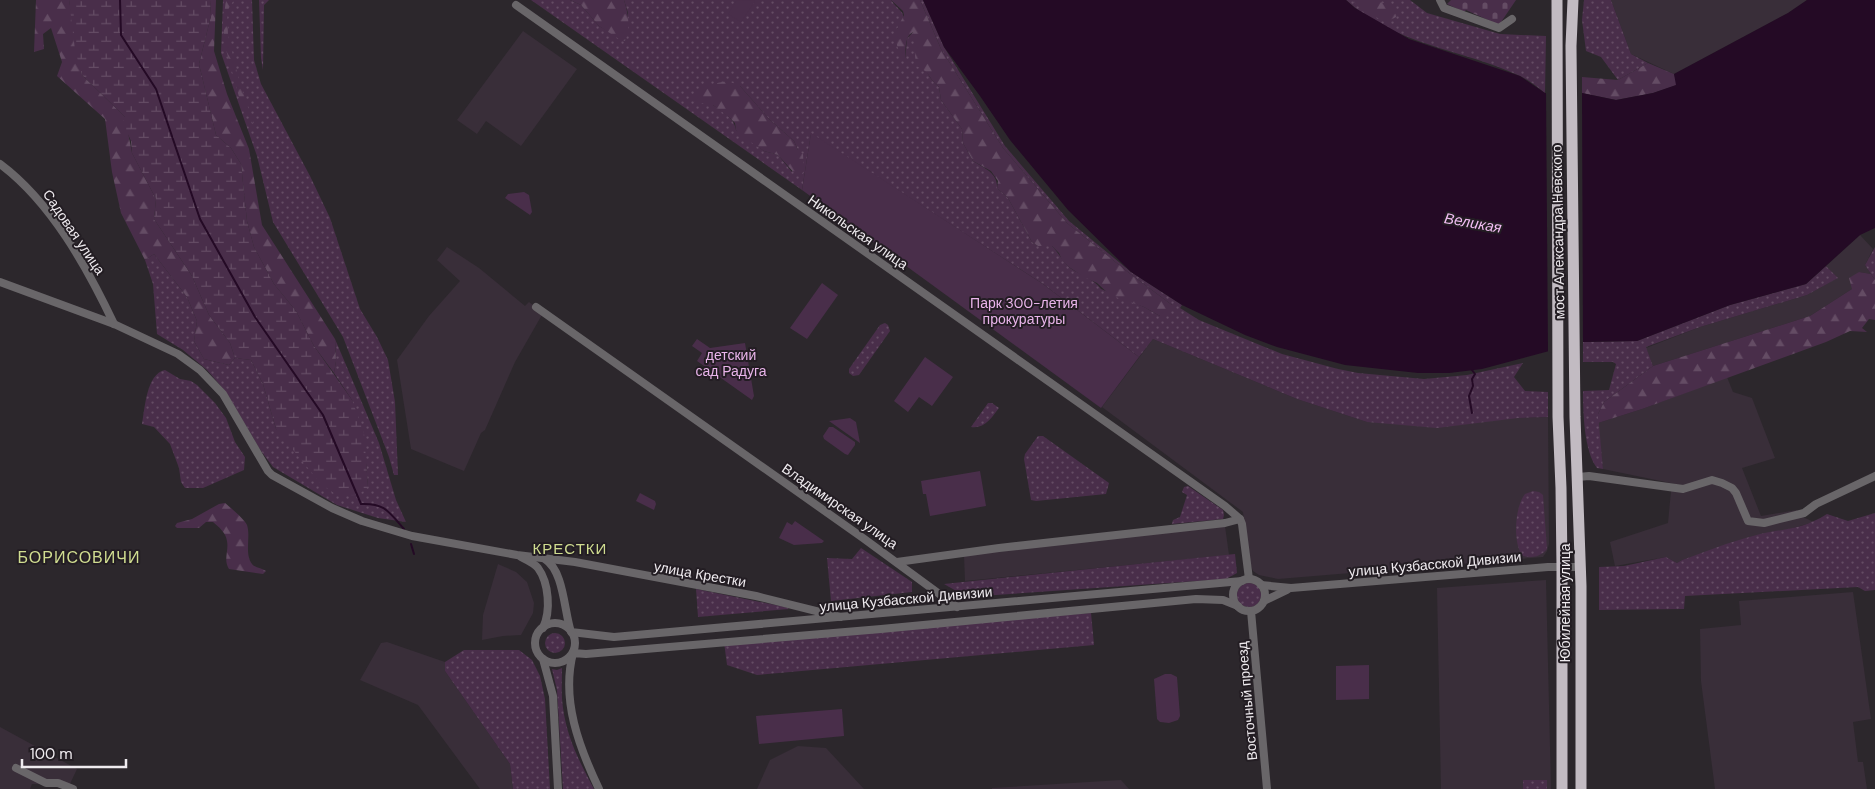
<svg xmlns="http://www.w3.org/2000/svg" width="1875" height="789" font-family="'DM Sans',sans-serif">
<style>
.built{fill:#392e39}
.grass{fill:url(#grass-dots);fill-rule:evenodd}
.forest{fill:url(#forest-firs)}
.wetland{fill:url(#wetland-marsh)}
.cemetery{fill:url(#cemetery-stones)}
.park{fill:#492e4a}
.water{fill:#240a25}
.pier{fill:#2c272c}
.lines{fill:none;stroke-linecap:round;stroke-linejoin:round}
.stream{stroke:#240a25;stroke-width:2}
.minor{stroke:#696669;stroke-width:8}
.highway{stroke:#c2bbc2;stroke-width:11}
.labels{text-anchor:middle;dominant-baseline:central;stroke-width:4;stroke-linejoin:round;paint-order:stroke}
.street-label{font-size:14px;fill:#efebef;stroke:#231d23}
.park-label{font-size:14px;fill:#eab5eb;stroke:#231d23}
.water-label{font-size:15px;font-style:italic;fill:#f1bdf2;stroke:#231d23}
.neighbourhood-label{font-size:15px;letter-spacing:1px;fill:#d0dd90;stroke:#231d23}
.quarter-label{font-size:16px;letter-spacing:1px;fill:#d0dd90;stroke:#231d23}
</style>
<defs>
<pattern id="grass-dots" width="8" height="8" patternUnits="userSpaceOnUse" patternTransform="scale(1.25)"><rect width="8" height="8" fill="#492e4a"/><path d="M2 2h.1M6 6h.1" fill="none" stroke="#644c64" stroke-width="1.8" stroke-linecap="round"/></pattern>
<pattern id="forest-firs" width="22" height="20" patternUnits="userSpaceOnUse" patternTransform="scale(1.25)"><rect width="22" height="20" fill="#492e4a"/><path d="M5 1l3.5 6h-7zM16 11l3.5 6h-7z" fill="#644c64"/></pattern>
<pattern id="wetland-marsh" width="20" height="14" patternUnits="userSpaceOnUse" patternTransform="scale(1.25)"><rect width="20" height="14" fill="#492e4a"/><path d="M1 5h8M5 5V1M11 12h8M15 12V8" fill="none" stroke="#644c64"/></pattern>
<pattern id="cemetery-stones" width="16" height="16" patternUnits="userSpaceOnUse" patternTransform="scale(1.25)"><rect width="16" height="16" fill="#492e4a"/><path d="M2 7V4a2 2 0 0 1 4 0v3zM10 15v-3a2 2 0 0 1 4 0v3z" fill="#644c64"/></pattern>
</defs>
<rect width="100%" height="100%" fill="#2c272c"/>
<g class="built">
<polygon points="1611,0 1807,0 1788,13 1674,74 1631,54"/>
<polygon points="523,31 577,69 521,146 486,121 477,134 457,120"/>
<polygon points="1860,235 1873,249 1865,265 1871,274 1859,272 1852,289 1810,316 1653,366 1646,348 1700,327 1807,295 1837,278 1826,266"/>
<polygon points="447,247 479,268 525,306 529,302 543,313 515,362 485,430 481,433 464,471 411,449 397,360 429,316 460,281 437,260"/>
<polygon points="1153,339 1297,399 1367,422 1548,417 1549,544 1547,551 1543,557 1278,579 1259,575 1253,571 1250,563 1243,512 1102,407"/>
<polygon points="1727,377 1733,392 1752,398 1775,458 1742,468 1761,516 1797,510 1798,515 1814,522 1682,560 1677,563 1666,557 1615,566 1610,542 1668,523 1671,491 1680,485 1603,469 1598,423 1642,409"/>
<polygon points="1225,526 1229,555 965,581 964,555"/>
<polygon points="498,564 516,572 527,582 534,603 533,613 521,635 503,636 482,640 483,615"/>
<polygon points="1546,580 1551,789 1441,789 1437,588"/>
<polygon points="1853,592 1871,719 1853,722 1858,762 1863,762 1867,789 1715,789 1701,681 1700,629 1741,625 1739,601"/>
<polygon points="387,642 445,662 445,671 510,764 513,789 480,789 418,705 360,680 381,643"/>
<polygon points="0,727 77,769 68,788 59,784 32,784 30,789 0,789"/>
<polygon points="798,746 826,748 864,789 757,789 770,760"/>
<polygon points="1121,780 1129,789 992,789 992,788"/>
</g>
<g class="grass">
<polygon points="223,0 252,0 254,60 261,84 310,176 330,218 360,309 377,337 388,360 395,402 398,475 394,475 389,457 343,337 273,222 257,156 221,53"/>
<polygon points="259,0 269,0 264,5 263,70 261,58"/>
<path d="M 531,0 L 570,0 L 581,5 L 599,26 L 625,41 L 628,13 L 624,0 L 891,0 C 900,13 910,12 897,29 L 905,59 L 907,39 L 913,32 C 919,51 923,74 939,87 L 941,100 L 962,129 L 963,143 L 973,161 C 984,168 998,173 997,188 L 1008,198 L 1032,242 L 1038,246 L 1052,246 C 1059,253 1062,261 1070,268 C 1080,275 1094,279 1101,289 L 1144,307 L 1160,316 L 1172,305 L 1129,273 L 1067,223 L 1003,148 L 941,49 L 920,0 L 923,0 L 944,47 L 1005,146 L 1069,221 L 1131,272 L 1182,305 L 1180,308 L 1199,320 L 1282,354 L 1338,369 L 1358,373 L 1424,379 L 1467,375 L 1523,363 L 1514,377 L 1525,391 L 1548,392 L 1548,417 L 1518,418 L 1437,428 L 1367,422 L 1297,399 L 1153,339 L 1139,357 L 1043,284 L 811,134 L 802,190 ZM 740,86 L 769,119 L 794,141 L 798,150 L 792,172 L 778,155 L 764,151 L 736,130 C 734,117 722,112 713,105 Z"/>
<path d="M 1346,0 L 1410,0 L 1427,13 L 1500,34 L 1546,36 L 1545,93 C 1537,87 1529,80 1520,76 C 1462,49 1395,45 1346,0 Z"/>
<polygon points="1584,0 1611,0 1631,54 1648,63 1618,80 1601,57 1586,51 1582,20"/>
<polygon points="1875,247 1875,280 1865,265"/>
<polygon points="154,254 187,297 197,321 194,341 204,359 229,365 235,358 251,360 263,384 276,429 368,487 366,463 352,400 334,373 336,361 335,339 379,443 396,500 406,522 378,518 337,505 273,467 261,451 226,392 207,370 183,350 157,334 153,284 145,260"/>
<path d="M 1826,266 L 1838,278 L 1807,295 L 1700,327 L 1646,347 L 1653,366 L 1604,402 L 1598,414 L 1603,469 L 1597,468 C 1584,451 1583,412 1583,391 L 1609,390 L 1616,364 L 1613,362 L 1583,362 L 1583,342 L 1637,341 L 1730,305 L 1806,284 Z"/>
<polygon points="885,323 888,325 890,331 859,375 853,376 849,373 849,369 880,325"/>
<path d="M 165,370 L 180,379 L 191,381 L 197,385 L 215,403 L 226,418 L 235,442 L 245,457 L 244,470 L 203,488 L 185,488 L 181,482 L 179,468 L 170,444 L 154,427 L 142,424 C 145,409 146,374 165,370 Z"/>
<path d="M 988,403 L 992,403 L 999,408 C 991,418 985,429 971,427 Z"/>
<polygon points="1038,436 1043,436 1109,483 1106,494 1036,501 1031,500 1024,459 1025,454"/>
<polygon points="1188,486 1223,510 1224,515 1223,519 1172,524 1173,520 1180,517 1187,495 1182,492 1184,487"/>
<path d="M 1533,491 L 1539,492 L 1543,495 L 1547,549 C 1540,557 1533,558 1523,556 C 1512,544 1515,506 1525,494 Z"/>
<path d="M 1875,513 L 1875,590 L 1865,591 L 1858,587 L 1685,596 L 1684,609 L 1599,610 L 1599,567 L 1624,566 L 1666,557 L 1677,563 L 1682,560 C 1705,552 1729,542 1753,536 C 1782,528 1800,531 1827,514 L 1848,521 Z"/>
<polygon points="861,548 912,582 912,592 831,601 827,558 852,559"/>
<polygon points="1235,554 1237,573 1226,579 967,597 944,584"/>
<circle cx="1249" cy="595" r="12"/>
<polygon points="696,589 785,607 789,609 698,617"/>
<polygon points="1091,613 1094,645 757,675 727,665 724,642"/>
<circle cx="555" cy="643" r="10"/>
<polygon points="464,650 519,650 532,660 540,676 545,699 550,789 513,789 510,764 445,671 445,662"/>
<path d="M 562,668 C 562,681 561,695 563,708 C 567,738 580,763 594,789 L 563,789 L 557,690 L 552,669 L 557,670 Z"/>
<rect x="1523" y="780" width="24" height="9"/>
</g>
<g class="forest">
<polygon points="36,0 69,0 82,75 125,117 132,153 156,199 154,219 192,276 209,315 230,343 235,358 229,365 204,359 194,341 197,321 187,297 154,254 145,260 121,213 112,172 105,119 57,76 62,62 51,28 43,34 44,49 34,52"/>
<polygon points="210,0 216,0 214,51 227,94 249,149 262,225 335,339 336,361 334,373 314,346 296,311 274,284 254,247 247,221 241,164 231,148 216,135 199,64 211,16"/>
<polygon points="226,0 234,0 227,11 228,35 239,80 254,125 241,104 225,46 223,23"/>
<path d="M 570,0 L 624,0 C 628,13 631,28 625,41 L 622,41 L 599,26 L 581,5 Z"/>
<path d="M 891,0 L 920,0 L 941,49 L 1003,148 L 1067,223 L 1129,273 L 1172,305 L 1173,308 L 1167,316 L 1160,316 L 1144,307 L 1110,295 L 1097,283 L 1084,277 L 1069,267 L 1062,260 L 1059,253 L 1052,246 L 1038,246 L 1032,242 L 1008,198 L 997,188 L 998,181 L 991,171 L 973,161 L 963,143 L 962,129 L 941,100 L 939,87 C 928,78 930,71 916,66 L 913,32 C 904,37 906,50 905,60 L 900,55 L 894,35 L 904,15 L 903,11 Z"/>
<path d="M 1351,0 C 1367,0 1387,0 1397,11 L 1396,17 C 1381,27 1363,8 1351,0 Z"/>
<polygon points="1648,63 1674,74 1677,85 1653,93 1616,100 1582,93 1582,77 1618,80"/>
<path d="M 728,81 L 740,86 L 769,119 L 794,141 L 798,150 L 803,154 L 804,171 L 800,176 L 797,176 L 778,155 L 764,151 L 740,135 L 736,130 L 735,123 L 730,118 L 713,105 L 695,102 L 693,100 C 698,84 714,84 728,81 Z"/>
<polygon points="1859,272 1871,274 1875,280 1875,320 1869,319 1862,328 1867,332 1850,331 1826,342 1642,409 1598,423 1598,414 1604,402 1653,366 1810,316 1852,289 1849,278"/>
<path d="M 225,503 C 230,507 245,520 247,525 C 251,537 244,553 252,564 C 255,568 262,568 266,571 L 263,574 L 229,569 C 223,560 229,551 227,541 C 226,533 219,527 213,522 L 206,522 L 199,528 L 177,528 L 175,526 L 177,523 L 192,519 L 219,504 Z"/>
</g>
<polygon class="wetland" points="69,0 210,0 211,16 199,64 216,135 231,148 241,164 247,221 254,247 274,284 296,311 314,346 352,400 364,433 368,487 358,495 338,496 321,484 276,429 263,384 251,360 235,358 230,343 209,315 192,276 154,219 156,199 132,153 131,141 127,132 120,130 125,117 82,75 75,50"/>
<polygon class="cemetery" points="1451,0 1516,0 1499,25 1466,10 1464,12 1447,4"/>
<g class="park">
<polygon points="737,0 755,1 741,22 728,14"/>
<polygon points="811,133 1043,284 1139,357 1101,408 802,190"/>
<polygon points="524,192 529,195 532,212 530,215 505,198 508,194"/>
<polygon points="822,283 838,295 807,339 790,328"/>
<polygon points="697,339 710,348 745,343 754,396 752,400 697,361 702,353 692,346"/>
<polygon points="925,357 953,377 932,406 919,397 908,412 894,401"/>
<polygon points="850,418 856,422 860,443 829,421"/>
<polygon points="829,427 833,427 855,442 855,445 848,455 845,454 824,439 823,436"/>
<polygon points="980,471 986,506 930,516 926,494 923,494 921,481"/>
<polygon points="640,493 655,501 656,504 654,510 636,501"/>
<polygon points="795,521 824,541 822,543 794,545 779,538 787,522 792,525"/>
<polygon points="1369,665 1369,699 1336,700 1336,666"/>
<polygon points="1165,674 1171,674 1177,677 1180,716 1178,720 1169,723 1160,722 1157,719 1154,679"/>
<polygon points="842,709 844,736 759,744 756,716"/>
</g>
<polygon class="water" points="923,0 1346,0 1355,8 1409,39 1520,76 1545,93 1582,93 1616,100 1653,93 1676,85 1674,74 1788,13 1807,0 1875,0 1875,228 1860,235 1806,284 1730,305 1637,341 1583,342 1482,369 1449,373 1418,373 1345,365 1277,347 1245,335 1182,305 1131,272 1068,210 1010,140 980,96 944,47"/>
<polygon class="pier" points="1546,90 1582,90 1583,345 1548,353"/>
<g class="lines">
<g class="stream">
<path d="M 120,0 L 121,35 L 156,89 L 200,219 L 255,317 L 323,415 L 361,504 C 385,503 389,512 404,529"/>
<polyline points="1472,370 1475,374 1472,379 1473,386 1469,396 1472,413"/>
<polyline points="411,544 414,554"/>
</g>
<g class="minor">
<polyline points="1440,0 1444,8 1499,28 1512,19"/>
<polyline points="516,5 1225,506 1240,519 1242,524 1249,579"/>
<path d="M 0,164 C 51,202 87,267 114,324"/>
<polyline points="0,282 114,324 178,354 200,370 223,394 268,471 272,475 332,508 362,521 412,536 517,555 575,562 756,596 840,617"/>
<polyline points="536,307 863,538 957,607"/>
<polyline points="1578,477 1589,476 1683,489 1712,480 1722,483 1732,488 1736,493 1748,521 1764,523 1804,513 1816,504 1875,476"/>
<path d="M 521,557 C 527,560 534,563 538,568 C 549,583 551,611 543,628"/>
<path d="M 545,559 C 564,571 564,611 571,632 L 614,637 L 1242,581"/>
<polyline points="897,562 999,548 1225,523 1240,519"/>
<circle cx="1249" cy="595" r="16"/>
<polyline points="1261,585 1291,588 1548,567 1581,567"/>
<polyline points="1264,601 1287,590"/>
<polyline points="1251,611 1267,789"/>
<circle cx="555" cy="643" r="20"/>
<polyline points="543,659 553,696 558,789"/>
<polyline points="16,768 46,783 58,783 73,789"/>
<path d="M 599,789 C 579,747 561,700 573,653 L 586,654 L 881,629 L 1196,599 L 1223,600 L 1238,606"/>
</g>
<g class="highway">
<polyline points="1557,0 1558,417 1561,488 1562,566 1562,789"/>
<polyline points="1573,0 1571,46 1575,417 1581,586 1581,789"/>
</g>
</g>
<g class="labels">
<g class="street-label">
<text transform="translate(74 232) rotate(56)">Садовая улица</text>
<text transform="translate(858 232) rotate(35)">Никольская улица</text>
<text transform="translate(1558 232) rotate(-91)">мост Александра Невского</text>
<text transform="translate(840 506) rotate(35)">Владимирская улица</text>
<text transform="translate(1435 564) rotate(-5)">улица Кузбасской Дивизии</text>
<text transform="translate(700 574) rotate(10)">улица Крестки</text>
<text transform="translate(906 599) rotate(-5)">улица Кузбасской Дивизии</text>
<text transform="translate(1565 603) rotate(-90)">Юбилейная улица</text>
<text transform="translate(1247 701) rotate(-95)">Восточный проезд</text>
</g>
<g class="park-label">
<text x="1024" y="303">Парк 300-летия<tspan x="1024" dy="16">прокуратуры</tspan></text>
<text x="731" y="355">детский<tspan x="731" dy="16">сад Радуга</tspan></text>
</g>
<g class="water-label">
<text transform="translate(1473 223) rotate(10)">Великая</text>
</g>
<g class="neighbourhood-label">
<text x="570" y="549">КРЕСТКИ</text>
</g>
<g class="quarter-label">
<text x="79" y="557">БОРИСОВИЧИ</text>
</g>
</g>
<path d="M22 759v8h104v-8" fill="none" stroke="#efebef" stroke-width="2.5"/>
<text x="30" y="759" font-size="15" fill="#efebef" stroke="#231d23" stroke-width="4" paint-order="stroke">100 m</text>
</svg>
